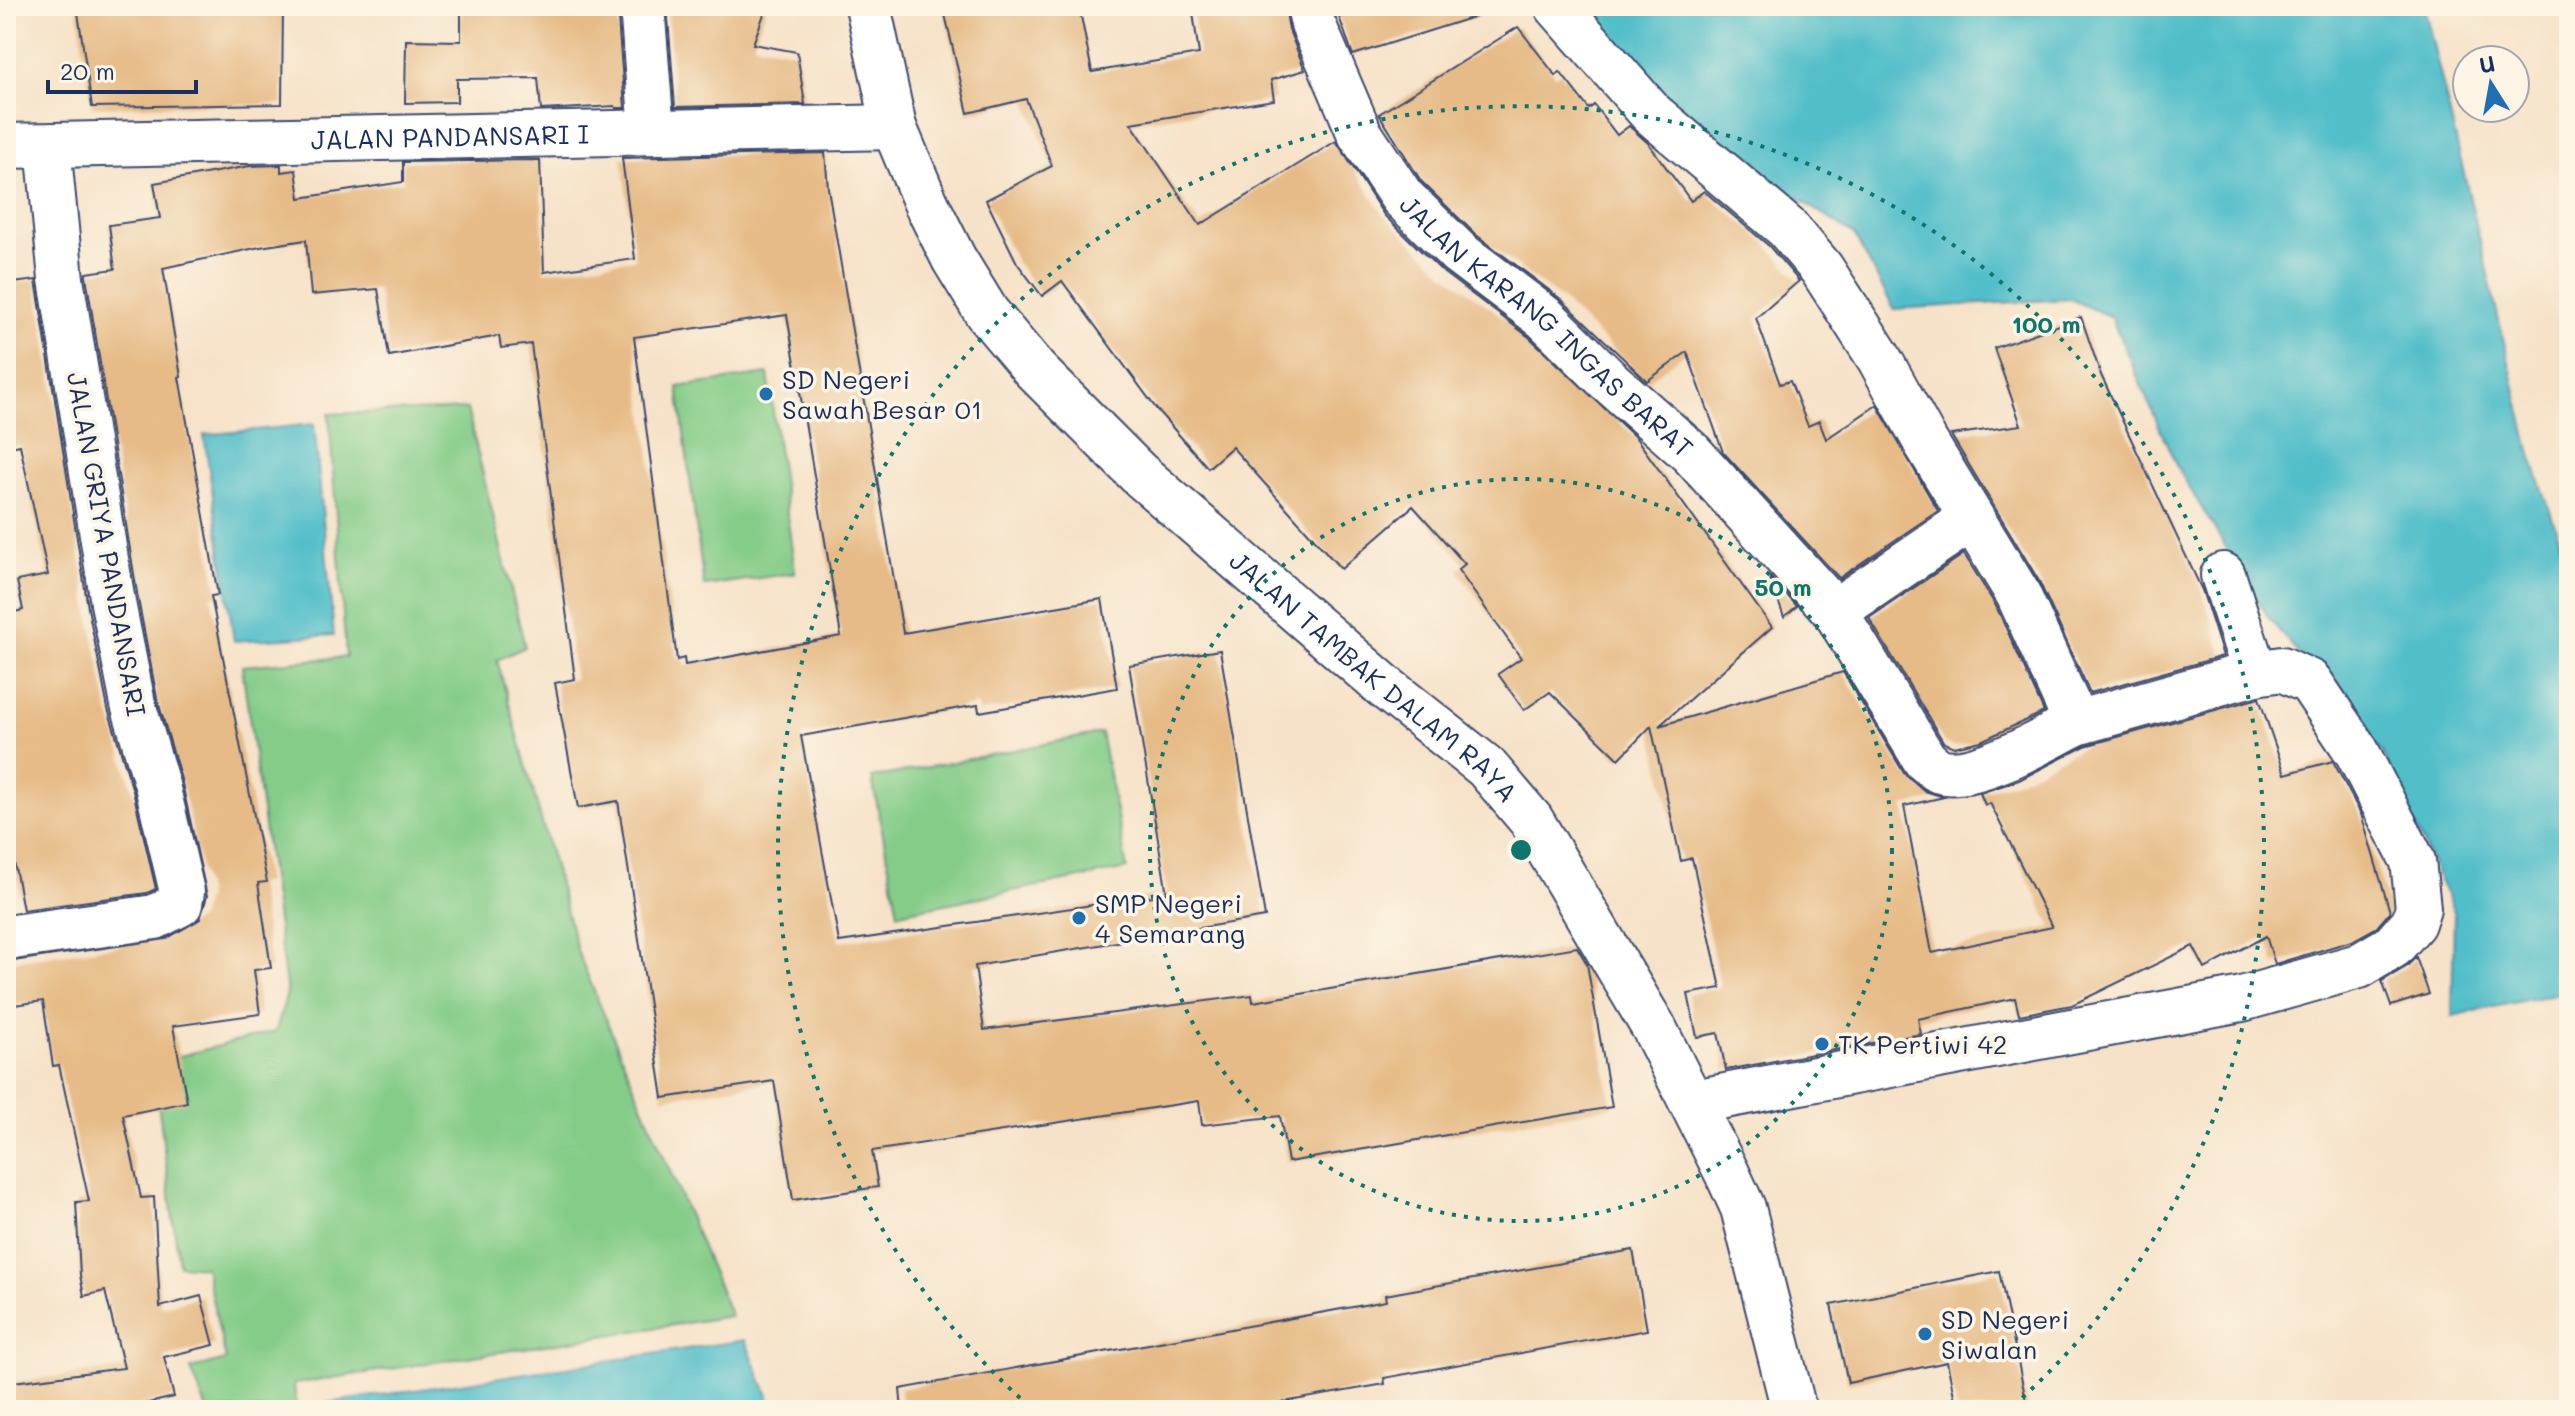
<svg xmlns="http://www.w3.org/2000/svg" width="2575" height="1416" font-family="Mali,sans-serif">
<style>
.green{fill:#84cc88;stroke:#507e73;stroke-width:2}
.water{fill:#51bec9;stroke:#367694;stroke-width:2}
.building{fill:#e6bb87;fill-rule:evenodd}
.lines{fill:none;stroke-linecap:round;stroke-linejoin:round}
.minor-casing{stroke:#3c4a6e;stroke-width:48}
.tertiary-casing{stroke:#3c4a6e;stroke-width:48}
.minor{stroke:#fff;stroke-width:44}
.tertiary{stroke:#fff;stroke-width:44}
.ring{fill:none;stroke:#0f766e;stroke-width:4;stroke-dasharray:4 8}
.poi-dot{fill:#1f6fb2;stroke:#fcf5e5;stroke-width:3}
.labels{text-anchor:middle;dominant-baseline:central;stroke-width:7;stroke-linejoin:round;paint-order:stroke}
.street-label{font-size:26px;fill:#1b2f5e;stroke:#fcf5e5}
.poi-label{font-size:26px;fill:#1b2f5e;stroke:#fcf5e5;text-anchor:start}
.centre{fill:#0f766e;stroke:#fcf5e5;stroke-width:4}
.ring-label{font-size:24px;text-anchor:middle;font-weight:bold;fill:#0f766e;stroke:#fcf5e5;stroke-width:7;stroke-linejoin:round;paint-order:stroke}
</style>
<rect width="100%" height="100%" fill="#fcf5e5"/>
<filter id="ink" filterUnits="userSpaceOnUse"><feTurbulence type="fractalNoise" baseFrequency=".0125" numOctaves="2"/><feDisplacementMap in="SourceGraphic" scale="16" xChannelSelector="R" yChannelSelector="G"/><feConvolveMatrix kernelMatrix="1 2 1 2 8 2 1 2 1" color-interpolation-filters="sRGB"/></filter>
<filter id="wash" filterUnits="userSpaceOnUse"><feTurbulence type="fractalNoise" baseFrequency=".006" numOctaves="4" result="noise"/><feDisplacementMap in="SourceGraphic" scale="32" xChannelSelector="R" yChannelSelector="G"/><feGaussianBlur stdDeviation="1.8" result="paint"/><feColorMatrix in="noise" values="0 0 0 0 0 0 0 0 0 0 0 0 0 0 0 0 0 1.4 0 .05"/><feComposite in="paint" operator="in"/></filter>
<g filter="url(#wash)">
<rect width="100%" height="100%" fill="#f6e2c8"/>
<g class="green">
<polygon points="768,374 795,573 704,586 678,387"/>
<polygon points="467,409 525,647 497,660 578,953 731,1316 294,1384 297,1410 207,1410 191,1369 226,1360 205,1267 179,1265 153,1063 276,1031 287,993 242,666 346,657 329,414"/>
<polygon points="1101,733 1127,869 898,913 872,778"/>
</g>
<g class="water">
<polygon points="1571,6 2424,6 2531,455 2569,567 2569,991 2452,1016 2454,912 2382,752 2270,620 2177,467 2111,317 2070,299 1894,309 1854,235 1656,104"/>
<polygon points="314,424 334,635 234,641 204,435"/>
<polygon points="745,1340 774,1410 310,1410 308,1406"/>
</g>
<g id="blocks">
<g class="building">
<polygon points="77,6 283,6 282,104 92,107"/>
<polygon points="461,6 617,6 625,108 616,108 615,106 541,110 538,78 457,79 457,102 405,103 406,40 461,41"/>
<polygon points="667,6 767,6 753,44 797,52 805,104 675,107"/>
<polygon points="943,6 1079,6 1092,72 1199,54 1192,6 1285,6 1289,30 1305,70 1271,80 1274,100 1131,123 1200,225 1336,141 1384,215 1444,273 1529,337 1636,438 1772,627 1659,726 1843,672 1904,773 1925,791 1944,797 1904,806 1932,953 2052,927 1990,803 1985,805 1980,793 2019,780 2085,746 2259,698 2285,774 2333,761 2335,765 2361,814 2390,912 2377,927 2352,941 2275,964 2266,936 2205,969 2193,946 2072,1005 2019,1015 2015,998 1918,1019 1921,1034 1726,1070 1718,1033 1697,1037 1688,994 1721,988 1692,858 1681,861 1651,726 1619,759 1550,692 1524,710 1498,674 1521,658 1458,570 1465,564 1413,506 1341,569 1232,447 1208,468 1158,411 1062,281 1042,296 1017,263 986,200 1052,166 1026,99 968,113"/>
<polygon points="1335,6 1478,6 1480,15 1353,55"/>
<polygon points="1518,27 1556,76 1560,72 1589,109 1594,105 1617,135 1629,126 1648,143 1691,201 1704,191 1769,246 1799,281 1756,318 1780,384 1790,381 1808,426 1819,421 1826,439 1877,405 1938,511 1839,578 1723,452 1687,352 1647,381 1562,300 1475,234 1421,181 1379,114"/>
<path d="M 825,153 L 828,188 L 903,633 L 1102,599 L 1117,688 L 979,712 L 978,705 L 801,736 L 839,942 L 1167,894 L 1129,665 L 1220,650 L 1265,917 L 975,966 L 984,1030 L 1252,995 L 1253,1002 L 1577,947 L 1587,964 L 1612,1107 L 1288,1162 L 1280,1116 L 1202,1125 L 1199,1101 L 872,1151 L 878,1187 L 793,1200 L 774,1081 L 663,1098 L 618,801 L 578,808 L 555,683 L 575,679 L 531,344 L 501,348 L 499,336 L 389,356 L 378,289 L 311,295 L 306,240 L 260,247 L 163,268 L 181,377 L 179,377 L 218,595 L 211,596 L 267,882 L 258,883 L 271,968 L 254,970 L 260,1014 L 173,1026 L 187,1102 L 123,1115 L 141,1198 L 154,1197 L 160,1307 L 201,1296 L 214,1345 L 164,1357 L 174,1397 L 119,1410 L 6,1410 L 6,1383 L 124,1368 L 105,1291 L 84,1296 L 80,1275 L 76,1202 L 89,1201 L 59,1065 L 53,1066 L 43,1001 L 6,1006 L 6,962 L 166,939 L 200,919 L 207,896 L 181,779 L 157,698 L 138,599 L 86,276 L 86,273 L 115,269 L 109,225 L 160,218 L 154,183 L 250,166 L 281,165 L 281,172 L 296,170 L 300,198 L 403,182 L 403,162 L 540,160 L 544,272 L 635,259 L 622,158 ZM 787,315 L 841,636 L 685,665 L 684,658 L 677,660 L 634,337 Z"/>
<polygon points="36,280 88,608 108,709 133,791 156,889 147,893 23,910 14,862 6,864 6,614 23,610 17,581 48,575 20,445 6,448 6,284"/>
<polygon points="2081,317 2101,375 2202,590 2223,656 2090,693 2039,581 1951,435 2021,425 1994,348"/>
<polygon points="1964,554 1996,606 2044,712 1981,741 1954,747 1944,743 1869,618"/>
<polygon points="1769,576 1797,606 1784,617"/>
<polygon points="2416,957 2429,994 2391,1006 2382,981 2406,967"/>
<polygon points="1633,1250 1647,1330 1384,1378 1385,1384 1238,1410 902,1410 900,1389 1386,1301 1385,1295"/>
<polygon points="1999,1271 2028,1410 1957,1410 1947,1362 1848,1383 1831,1305"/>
</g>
</g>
</g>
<g filter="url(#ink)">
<use href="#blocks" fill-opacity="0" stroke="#3c4a6e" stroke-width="2"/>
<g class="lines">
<g class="minor-casing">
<g id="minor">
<polyline points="642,6 652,131"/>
<path id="s1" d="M 1309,6 L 1313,24 L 1360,134 L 1402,197 L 1459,253 L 1545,318 L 1608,380 L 1691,453 L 1835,611"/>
<polyline points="1557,6 1651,113 1787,228 1821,268 1879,358 1926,443 2018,594 2076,723 2255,673 2282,669 2310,682 2357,752 2413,861 2418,908 2413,923 2393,946 2359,966 2242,999 1693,1102"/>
<path id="s2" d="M 6,146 L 894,127"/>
<path d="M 1971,519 L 1835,611 L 1925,760 C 1929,763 1935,769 1940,771 C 1973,781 2046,739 2076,723"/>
<polyline points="2223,575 2255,673"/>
<polyline points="6,938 155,917 180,904 182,892 157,785 133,704 113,603 61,279 48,146"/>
</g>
</g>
<g class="tertiary-casing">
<g id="tertiary">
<path id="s3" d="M 868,6 L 894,127 L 926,203 L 954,259 L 987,313 L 1035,370 L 1139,474 L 1385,687 L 1486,767 L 1531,820 L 1654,1028 L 1727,1173 L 1743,1208 L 1794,1410"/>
</g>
</g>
<use href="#minor" class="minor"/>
<use href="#tertiary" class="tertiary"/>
</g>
</g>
<g class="ring">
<circle cx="1521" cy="850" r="371"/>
<path d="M1029 1406A743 743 0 1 1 2013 1406"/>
</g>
<g class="poi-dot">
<circle cx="766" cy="394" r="8"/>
<circle cx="1079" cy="918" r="8"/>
<circle cx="1822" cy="1044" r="8"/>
<circle cx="1925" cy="1334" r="8"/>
</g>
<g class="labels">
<g class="street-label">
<text stroke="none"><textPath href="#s2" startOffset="444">JALAN PANDANSARI I</textPath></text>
<text stroke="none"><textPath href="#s1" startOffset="408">JALAN KARANG INGAS BARAT</textPath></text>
<text transform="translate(107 544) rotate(80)">JALAN GRIYA PANDANSARI</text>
<text stroke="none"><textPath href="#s3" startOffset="864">JALAN TAMBAK DALAM RAYA</textPath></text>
</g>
<g class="poi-label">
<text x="782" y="379">SD Negeri<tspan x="782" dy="30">Sawah Besar 01</tspan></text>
<text x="1095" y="903">SMP Negeri<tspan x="1095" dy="30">4 Semarang</tspan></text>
<text x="1838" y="1044">TK Pertiwi 42</text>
<text x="1941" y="1319">SD Negeri<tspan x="1941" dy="30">Siwalan</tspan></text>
</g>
</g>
<circle cx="1521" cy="850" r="12" class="centre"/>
<g class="ring-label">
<text x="2046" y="333">100 m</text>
<text x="1783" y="596">50 m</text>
</g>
<rect width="2575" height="1416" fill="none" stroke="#fcf5e5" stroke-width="32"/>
<g transform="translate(2491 84) rotate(349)"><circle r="38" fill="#fcf5e5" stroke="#a2a6af" stroke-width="2"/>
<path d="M0-6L14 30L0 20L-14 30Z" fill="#1f6fb2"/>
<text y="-12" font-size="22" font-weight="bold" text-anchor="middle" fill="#1b2f5e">U</text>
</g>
<path d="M48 80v12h148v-12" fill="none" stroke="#1b2f5e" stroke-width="4"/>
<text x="60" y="80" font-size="24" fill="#1b2f5e" stroke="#fcf5e5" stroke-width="6" paint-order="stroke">20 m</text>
</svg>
